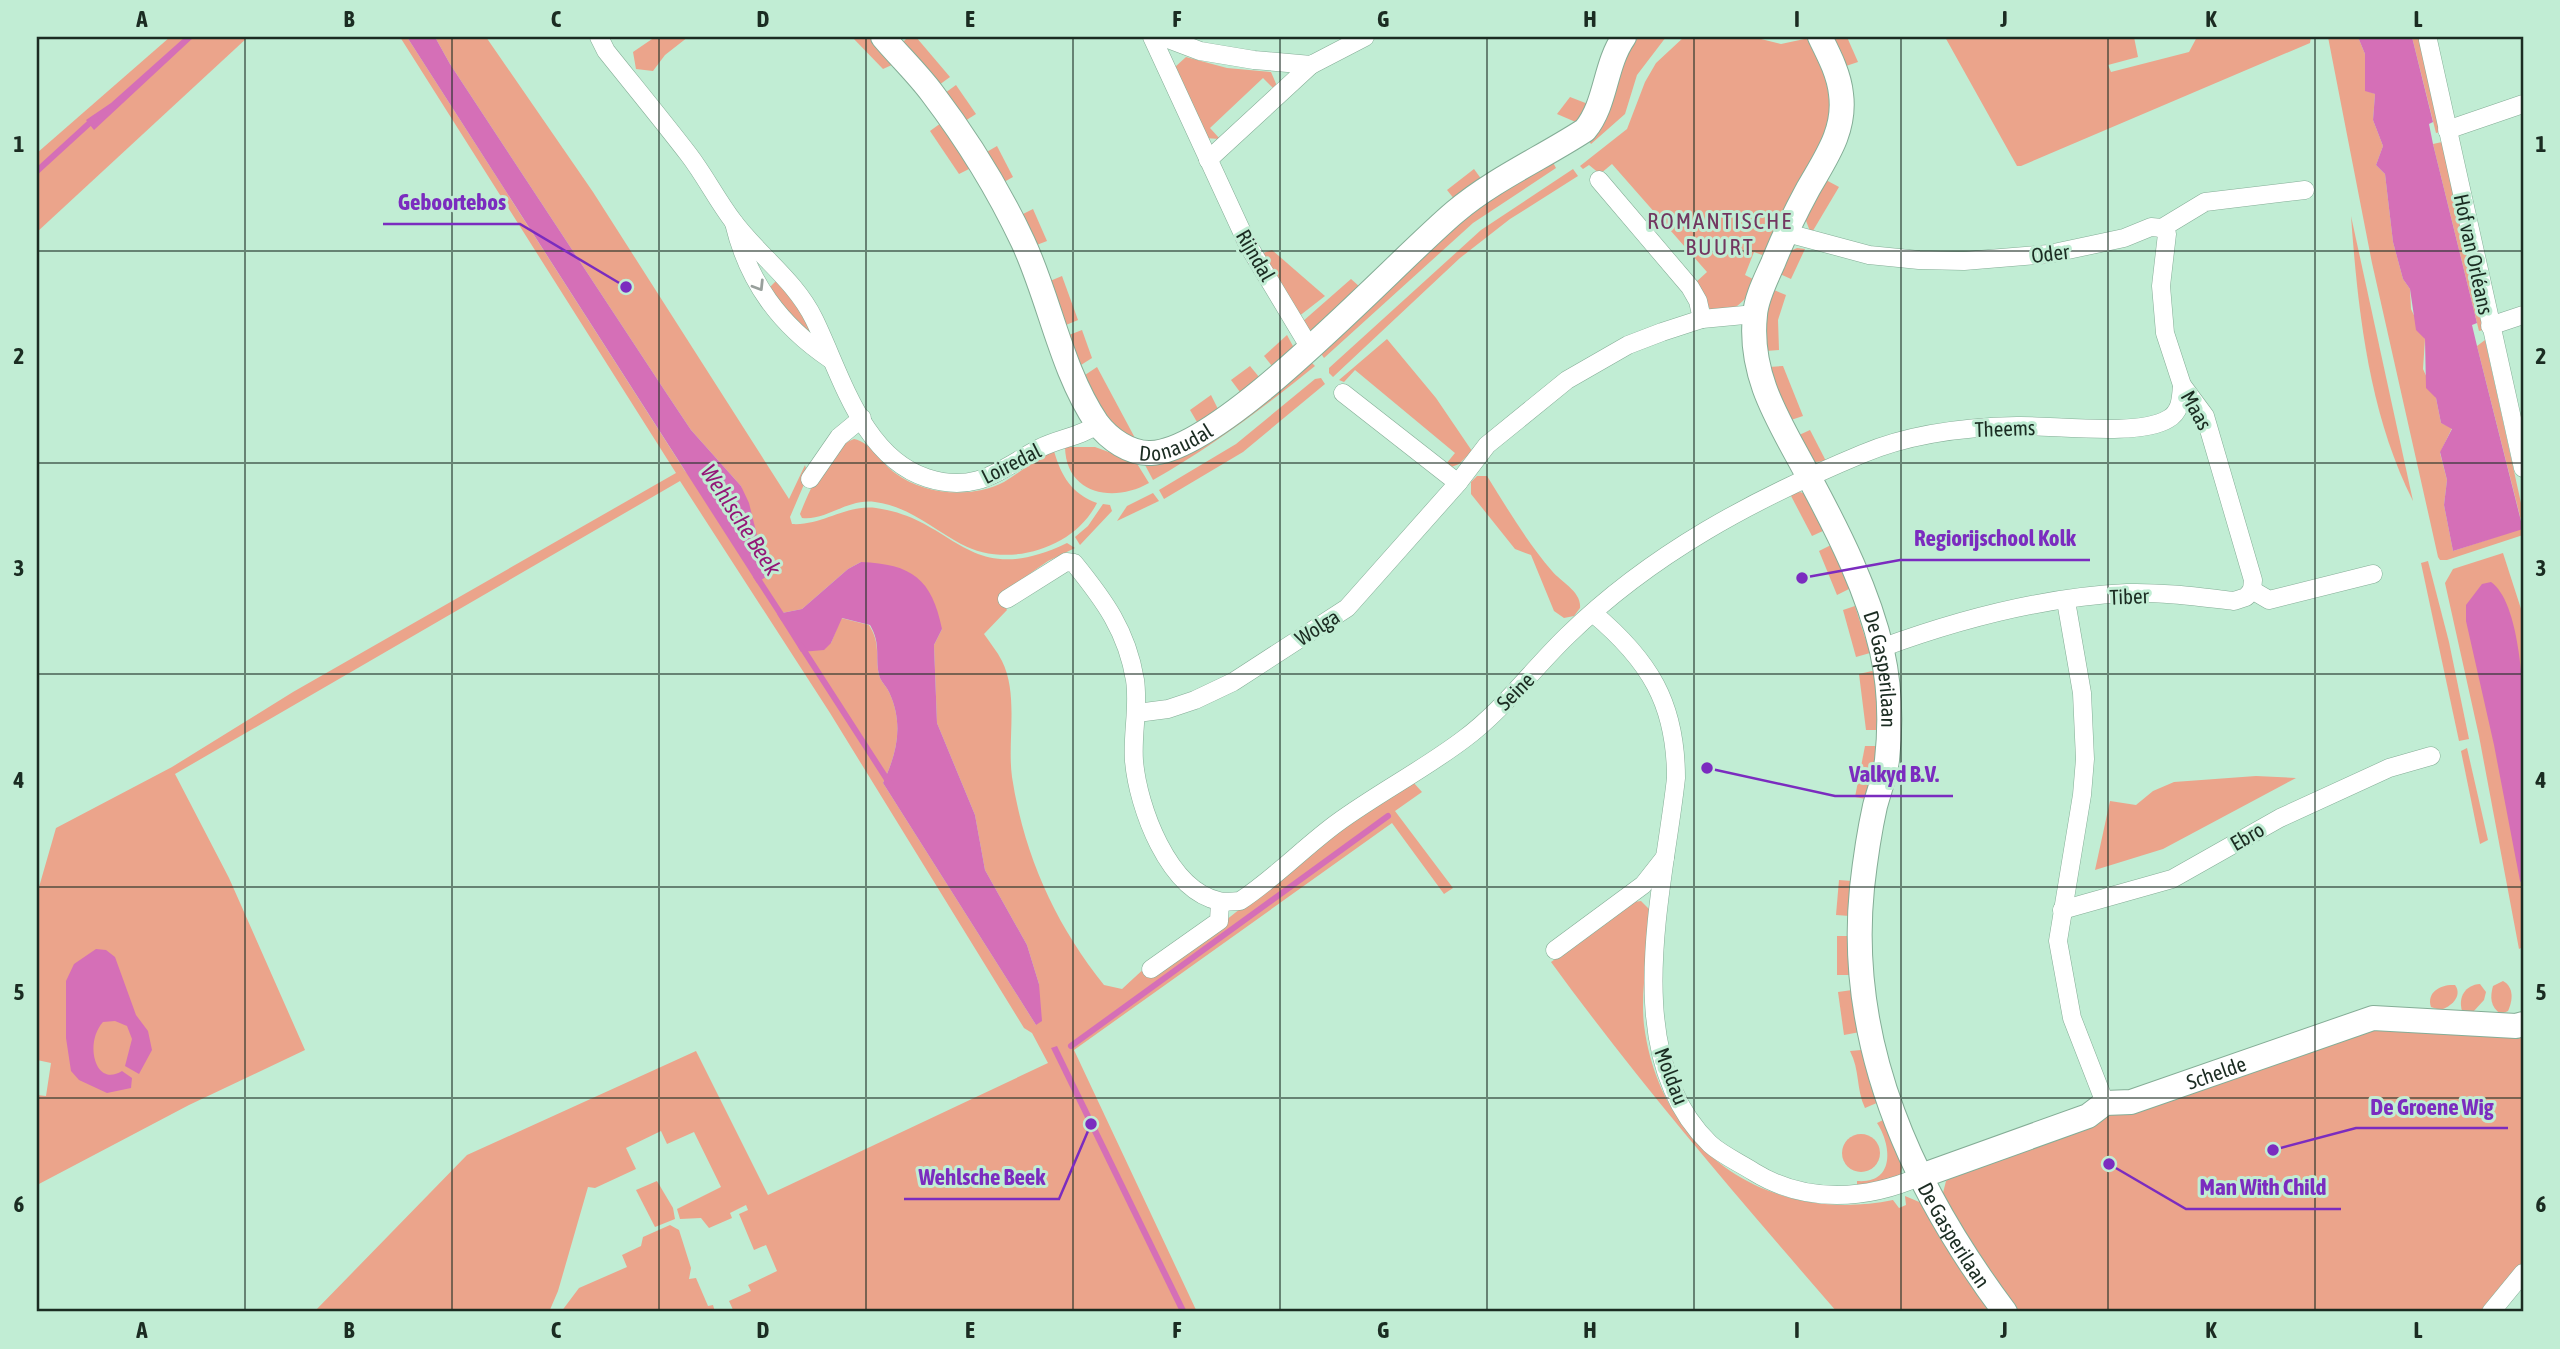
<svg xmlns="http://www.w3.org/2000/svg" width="2560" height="1349" font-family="'Asap Condensed',sans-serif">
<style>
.green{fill:#eba48b;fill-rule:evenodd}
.water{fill:#d56fb7}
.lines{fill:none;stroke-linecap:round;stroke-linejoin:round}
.stream{stroke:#d56fb7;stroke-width:6}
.street-casing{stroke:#84ad96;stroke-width:19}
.secondary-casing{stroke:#84ad96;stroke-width:26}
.street{stroke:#fff;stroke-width:18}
.secondary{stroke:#fff;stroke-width:24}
.oneway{stroke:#98a09c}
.grid{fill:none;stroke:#1b2c22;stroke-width:2;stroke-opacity:0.55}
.labels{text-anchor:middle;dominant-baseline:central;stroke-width:6;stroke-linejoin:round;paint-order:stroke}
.street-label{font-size:21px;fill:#1b2c22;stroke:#c1edd4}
.neighbourhood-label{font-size:23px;letter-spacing:2px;fill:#723760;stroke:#c1edd4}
.water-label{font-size:23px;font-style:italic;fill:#941777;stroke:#c1edd4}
.leader{fill:none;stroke:#7b2cbf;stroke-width:2.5}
.callout-dot{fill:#7b2cbf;stroke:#c1edd4;stroke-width:2.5}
.callout-label{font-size:23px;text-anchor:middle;font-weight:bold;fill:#7b2cbf;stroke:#c1edd4;stroke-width:6;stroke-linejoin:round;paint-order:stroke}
.neatline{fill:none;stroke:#1b2c22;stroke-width:2.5}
.grid-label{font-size:23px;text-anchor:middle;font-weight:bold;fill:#1b2c22}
</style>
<rect width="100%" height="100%" fill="#c1edd4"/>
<g class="green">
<polygon points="170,37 248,37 37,232 37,153"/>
<path d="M 400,37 L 407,37 L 685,471 L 754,530 L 741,486 L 691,430 L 665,391 L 450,64 L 435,37 L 486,37 L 593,192 L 789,499 L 805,465 L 808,475 L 790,517 L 792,524 C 822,526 846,504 876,508 C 957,519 967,591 1067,543 L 1075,548 L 1048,561 L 999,595 L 1007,610 L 984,634 C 990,643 997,651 1002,661 C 1019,695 1007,741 1012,777 C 1024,855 1055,924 1104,985 L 1122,989 L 1148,965 L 1201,940 L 1338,831 L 1413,782 L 1422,792 L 1395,811 L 1453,888 L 1444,894 L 1392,823 L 1074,1050 L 1197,1312 L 734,1312 L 729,1301 L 751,1291 L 748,1285 L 777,1271 L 766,1245 L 754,1250 L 739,1214 L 748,1210 L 746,1205 L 730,1213 L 732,1218 L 709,1228 L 701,1218 L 680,1219 L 677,1209 L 721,1187 L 694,1132 L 667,1144 L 661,1131 L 626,1148 L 636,1169 L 595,1188 L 588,1187 L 558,1291 L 549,1312 L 314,1312 L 467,1155 L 696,1051 L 768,1195 L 1048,1063 L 1032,1033 L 1024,1028 L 830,713 L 680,481 L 175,774 L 229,878 L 305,1050 L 189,1105 L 37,1185 L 37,1095 L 46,1096 L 51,1063 L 37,1060 L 37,894 L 56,828 L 172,767 L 293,692 L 676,473 ZM 861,562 L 942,629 L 934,645 L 937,723 L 975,815 L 985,870 L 1027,945 L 1039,984 L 1036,1025 L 883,783 C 897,753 904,724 889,692 C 887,687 882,683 880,678 C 874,659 882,645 869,625 L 841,618 L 831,643 L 777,614 L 802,609 L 848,569 Z"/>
<polygon points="655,37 688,37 665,55 653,71 636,69 633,52"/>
<polygon points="852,37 874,37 894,64 883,69"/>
<polygon points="908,37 916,37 950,77 939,85 903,42"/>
<polygon points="1639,37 1666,37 1637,75 1625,114 1591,144 1586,137 1631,46"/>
<path d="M 1684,37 L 1753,37 L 1781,44 L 1809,38 C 1824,68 1833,94 1828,128 L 1765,256 L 1754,252 L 1745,275 L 1755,280 C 1748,300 1734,316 1710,309 L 1695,283 L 1707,272 L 1612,164 L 1600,174 L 1589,165 L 1583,169 L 1580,166 L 1627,129 L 1645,82 L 1656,63 Z"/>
<polygon points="1829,37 1847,37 1858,62 1846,66"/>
<polygon points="1945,37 2134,37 2138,57 2108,65 2111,72 2189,52 2197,37 2311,37 2310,43 2021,166 2017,166"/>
<polygon points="2328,37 2358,37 2365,54 2365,90 2375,94 2373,120 2383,146 2376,165 2385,174 2393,242 2403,279 2410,289 2411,309 2425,339 2423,369 2436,398 2441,423 2452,428 2440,453 2447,480 2444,505 2453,551 2523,528 2477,346 2485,340 2523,512 2523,535 2447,560 2440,560 2438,557 2430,521 2372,263"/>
<polygon points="2412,37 2420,37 2440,132 2436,133"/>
<polygon points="1186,57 1227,68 1271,72 1277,86 1274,89 1263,78 1210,128 1220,139 1204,138 1175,67"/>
<polygon points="956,85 976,114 965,121 945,93"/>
<polygon points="1570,97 1588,104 1578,123 1557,114"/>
<polygon points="941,123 971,168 959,174 930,131"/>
<polygon points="2442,142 2483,330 2479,331 2433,144"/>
<polygon points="997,146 1013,177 1004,182 985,153"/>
<polygon points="1550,157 1556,168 1473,223 1324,358 1320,352 1446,232"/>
<polygon points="1474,169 1482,180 1455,200 1447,190"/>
<polygon points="1573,169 1578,176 1510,219 1460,258 1333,377 1329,373 1329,368 1481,230"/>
<polygon points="1826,180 1839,187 1811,234 1805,218"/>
<polygon points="1033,209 1047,241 1034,246 1021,215"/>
<path d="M 2351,216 L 2413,501 C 2369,414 2358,312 2351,216 Z"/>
<polygon points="1797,248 1805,249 1791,279 1780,274 1788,252"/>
<polygon points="1272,250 1325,296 1298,317 1263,253"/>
<polygon points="1062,276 1078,320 1066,325 1050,281"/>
<polygon points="1351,279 1360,287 1311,331 1302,322"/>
<polygon points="777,280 806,320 815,341 768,289"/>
<polygon points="1774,290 1786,295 1778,320 1779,350 1766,351 1764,316"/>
<polygon points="1082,330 1092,358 1081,365 1078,364 1069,335"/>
<polygon points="1287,335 1294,348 1272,366 1264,356"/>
<polygon points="1387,339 1436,398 1472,451 1459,464 1449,468 1446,464 1455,453 1355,370 1344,382 1339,380"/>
<path d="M 1310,361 L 1315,366 C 1263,408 1211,447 1153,480 L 1144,463 Z"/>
<polygon points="1250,366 1259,377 1240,392 1231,380"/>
<polygon points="1783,366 1803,416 1788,421 1769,367"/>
<polygon points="1097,367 1135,438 1134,442 1105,419 1085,375"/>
<polygon points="1321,378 1325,384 1243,452 1164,499 1159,490 1236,444 1315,379"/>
<polygon points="1211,395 1218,409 1197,422 1190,410"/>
<polygon points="1810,430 1826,461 1814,462 1797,436"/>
<path d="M 854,439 C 871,442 881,463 895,473 C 924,495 971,499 1004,482 C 1021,472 1036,458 1054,451 C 1061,476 1072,494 1097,503 C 1074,549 1007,569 961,544 C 933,529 908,506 875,502 C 848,498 826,521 802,518 L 800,514 C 810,489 827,449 854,439 Z"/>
<path d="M 1065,447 L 1095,447 L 1136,462 L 1149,483 C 1114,503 1066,495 1065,447 Z"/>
<path d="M 1477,476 L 1487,476 C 1507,508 1527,542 1552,571 C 1561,582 1582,592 1580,608 L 1574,616 L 1564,618 L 1554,611 L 1531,555 L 1515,549 L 1471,494 L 1471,482 Z"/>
<polygon points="1800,492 1805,494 1825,530 1812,536 1790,494"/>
<polygon points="1153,493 1159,501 1117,521 1127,506"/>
<polygon points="1103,504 1110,505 1112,511 1080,545 1075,537 1088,526"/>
<polygon points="1831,545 1851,588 1837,595 1819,551"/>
<polygon points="2503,553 2523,615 2523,947 2519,949 2479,736 2445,583 2453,569"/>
<polygon points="2428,561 2449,642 2469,739 2459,741 2421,563"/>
<polygon points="1855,606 1870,653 1856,657 1843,610"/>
<polygon points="1872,671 1874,672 1879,730 1866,730 1859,674"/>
<polygon points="1865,746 1878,746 1866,799 1855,797"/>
<polygon points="2467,748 2488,840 2480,844 2461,751"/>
<polygon points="2256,776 2296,778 2163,849 2095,870 2110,801 2136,805 2153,791 2174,782"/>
<polygon points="1839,880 1852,881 1850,916 1836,915"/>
<path d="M 1641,901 L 1653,913 C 1649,950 1640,988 1644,1025 C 1660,1152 1770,1225 1893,1200 L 1899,1208 L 1906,1205 L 1905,1196 L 1924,1204 L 1994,1312 L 1837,1312 C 1738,1198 1640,1084 1551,962 L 1634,902 Z"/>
<polygon points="1837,936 1849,936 1851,975 1837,975"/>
<path d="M 2503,981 C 2514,987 2513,1000 2508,1011 L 2501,1014 C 2490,1007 2490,997 2493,986 Z"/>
<path d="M 2480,984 L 2486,992 L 2484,1000 L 2473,1012 L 2462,1011 C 2458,997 2465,985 2480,984 Z"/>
<path d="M 2455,985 C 2463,996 2451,1007 2440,1010 L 2431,1007 C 2426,992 2441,984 2455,985 Z"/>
<polygon points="1852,990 1860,1032 1844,1035 1838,992"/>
<polygon points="2362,1028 2523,1034 2523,1263 2480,1312 2016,1312 1942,1197 1946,1181 1957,1174 2103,1115"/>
<path d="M 1861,1050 L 1864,1051 L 1879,1102 L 1865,1108 C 1856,1089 1860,1070 1850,1051 Z"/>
<path d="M 1883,1120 C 1890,1136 1910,1162 1898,1178 L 1857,1188 L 1857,1181 C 1895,1184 1892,1146 1877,1123 Z"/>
<circle cx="1861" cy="1153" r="19"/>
<polygon points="657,1181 673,1208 675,1219 655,1227 636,1190"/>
<polygon points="670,1225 679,1230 691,1268 689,1279 696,1278 708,1306 713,1305 715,1312 561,1312 579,1288 627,1267 622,1255 641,1246 643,1237"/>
</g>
<g class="water">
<polygon points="185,37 194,37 94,130 86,120 111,103"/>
<polygon points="407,37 435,37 450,64 665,391 691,430 741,486 749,503 767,576 757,583"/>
<polygon points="2358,37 2412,37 2433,122 2429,124 2433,144 2477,323 2472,325 2477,346 2523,529 2453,551 2444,505 2447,480 2440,452 2452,429 2441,423 2436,398 2426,388 2425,339 2416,330 2410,289 2403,279 2393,242 2385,174 2376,165 2383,146 2373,120 2375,94 2365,91 2365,54"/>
<path d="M 861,562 C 912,564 932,579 942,629 L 934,645 L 937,723 L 975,815 L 985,870 L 1027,945 L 1039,984 L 1042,1021 L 1036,1025 L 883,783 C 897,753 904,724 889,692 C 887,687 882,683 880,678 C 874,659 882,645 870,625 L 842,618 L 831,643 L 824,650 L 801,652 L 777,614 L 802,609 L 848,569 Z"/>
<path d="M 2491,582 C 2538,615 2523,826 2523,885 L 2520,881 L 2494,745 L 2466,621 L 2466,605 L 2482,584 Z"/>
<path d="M 96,949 L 106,950 L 115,957 L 136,1015 L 148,1031 L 152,1050 L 139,1074 L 125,1066 L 132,1039 L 127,1026 L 115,1021 L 103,1022 C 84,1043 95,1088 122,1071 L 132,1078 L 131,1088 L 107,1093 L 79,1080 L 71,1071 L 66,1038 L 66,981 L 74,964 Z"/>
<polygon points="1057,1046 1187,1312 1180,1312 1051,1048"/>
</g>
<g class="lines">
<g class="stream">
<polyline points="37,171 95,118"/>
<polyline points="756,576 784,619"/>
<polyline points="801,646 890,784"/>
<polyline points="1071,1046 1388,816"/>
</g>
<g class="street-casing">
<g id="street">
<path d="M 599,37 L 606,51 C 634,86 662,120 689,155 C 705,176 717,200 733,221 C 758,255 795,280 814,319 C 841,374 862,457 927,478 C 977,494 1000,469 1040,448 C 1060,438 1080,437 1098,424"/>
<polyline points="1152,37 1248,245 1310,348"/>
<polyline points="1163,37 1200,51 1254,60 1311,65 1365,37"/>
<polyline points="2428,40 2523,468"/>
<polyline points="2447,130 2523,104"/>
<polyline points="1208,160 1311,65"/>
<polyline points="1599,180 1690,287 1698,301 1702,319"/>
<path d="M 734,223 C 748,282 780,325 830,359"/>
<polyline points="2162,228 2167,234 2161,286 2165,333 2182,385 2205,416 2253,580 2252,590"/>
<polyline points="1787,233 1869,255 1919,260 1964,261 2049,254 2124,238 2151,227 2162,228 2205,202 2305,190"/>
<polyline points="2490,326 2523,315"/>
<polyline points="1343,393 1458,483"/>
<polyline points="810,479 839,437 862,418"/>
<polyline points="2252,590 2269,600 2373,574"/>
<path d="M 1007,599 L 1066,562 L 1074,563 C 1104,600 1127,631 1135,680 C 1139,707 1132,734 1134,761 C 1138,807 1168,890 1219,901 C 1225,903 1234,901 1240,901 C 1275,878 1303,848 1337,823 C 1378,793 1423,770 1464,739 C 1503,710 1532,670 1567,636 C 1652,553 1754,499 1862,454 C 1909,434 1966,427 2017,426 C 2053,425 2139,437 2168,419 C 2181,412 2181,398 2182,385"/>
<polyline points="2066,601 2082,693 2085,759 2082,795 2058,941 2072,1018 2105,1103"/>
<path d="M 1593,613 C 1649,660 1676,703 1676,778 C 1664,890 1617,1054 1710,1144 C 1722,1155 1740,1163 1754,1172 C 1806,1204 1867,1200 1921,1176"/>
<path d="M 1881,648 C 1960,619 2042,597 2127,593 C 2163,592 2199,597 2234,601 L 2246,597 L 2252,590"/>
<polyline points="1137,713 1168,709 1195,700 1233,682 1347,608 1458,483 1487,445 1567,380 1628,345 1662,332 1702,319 1755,314"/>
<polyline points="2062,910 2172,879 2280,818 2389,768 2431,756"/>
<polyline points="1555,950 1643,885 1665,857"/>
<polyline points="1151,969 1219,921 1220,902"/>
<polyline points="2491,1312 2523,1273"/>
</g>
</g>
<g class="secondary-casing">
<g id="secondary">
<path id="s1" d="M 883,37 C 899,56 917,73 932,93 C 967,139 998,189 1023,242 C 1050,300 1061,370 1097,423 C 1109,439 1130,454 1151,453 C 1224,450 1393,264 1455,212 C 1494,179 1542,158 1585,130 C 1607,103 1604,66 1624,37"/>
<path id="s2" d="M 1820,37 C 1829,55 1839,74 1841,94 C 1846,131 1825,159 1808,189 C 1795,213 1783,238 1773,263 C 1766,279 1756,298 1755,315 C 1748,379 1783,427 1811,481 C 1840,535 1868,591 1882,651 C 1890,687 1891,724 1887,760 C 1885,776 1879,791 1875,806 C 1869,833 1865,861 1862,888 C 1846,1046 1913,1189 2005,1312"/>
<path id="s3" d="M 1921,1176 L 2088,1116 L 2105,1103 L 2131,1102 L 2373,1018 L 2516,1026 L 2523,1024"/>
</g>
</g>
<use href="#street" class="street"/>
<use href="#secondary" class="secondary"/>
</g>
<defs><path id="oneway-chevron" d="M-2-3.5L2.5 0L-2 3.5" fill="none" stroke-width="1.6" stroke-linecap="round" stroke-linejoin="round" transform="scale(1.75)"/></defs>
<use class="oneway" href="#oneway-chevron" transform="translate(759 286) rotate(58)"/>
<path class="grid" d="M 245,37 L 245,1312M 452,37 L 452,1312M 659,37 L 659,1312M 866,37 L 866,1312M 1073,37 L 1073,1312M 1280,37 L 1280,1312M 1487,37 L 1487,1312M 1694,37 L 1694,1312M 1901,37 L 1901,1312M 2108,37 L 2108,1312M 2315,37 L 2315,1312M 37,251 L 2523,251M 37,463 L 2523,463M 37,674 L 2523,674M 37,887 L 2523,887M 37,1098 L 2523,1098"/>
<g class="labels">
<g class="street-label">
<text transform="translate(2050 253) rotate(-7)">Oder</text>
<text transform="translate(2474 254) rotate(78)">Hof van Orléans</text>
<text transform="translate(1256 255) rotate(60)">Rijndal</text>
<text transform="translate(2197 410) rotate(61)">Maas</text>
<text transform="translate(2005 428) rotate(-2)">Theems</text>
<text stroke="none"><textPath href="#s1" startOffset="536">Donaudal</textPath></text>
<text transform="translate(1011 463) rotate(-27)">Loiredal</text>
<text transform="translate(2129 596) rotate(-2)">Tiber</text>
<text transform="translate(1317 627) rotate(-33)">Wolga</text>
<text stroke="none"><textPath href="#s2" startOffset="682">De Gasperilaan</textPath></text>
<text transform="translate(1515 691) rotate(-45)">Seine</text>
<text transform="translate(2247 836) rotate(-30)">Ebro</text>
<text stroke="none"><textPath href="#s3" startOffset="315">Schelde</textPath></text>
<text transform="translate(1672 1076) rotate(69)">Moldau</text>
<text stroke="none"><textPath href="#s2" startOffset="1270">De Gasperilaan</textPath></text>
</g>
<g class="neighbourhood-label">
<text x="1720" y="221">ROMANTISCHE<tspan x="1720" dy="26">BUURT</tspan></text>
</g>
<g class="water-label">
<text transform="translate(741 520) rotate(57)">Wehlsche Beek</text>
</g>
</g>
<path class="leader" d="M626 287L520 224H383M1802 578L1900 560H2090M1707 768L1835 796H1953M2273 1150L2356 1128H2508M1091 1124L1059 1199H904M2109 1164L2186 1209H2341"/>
<g class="callout-dot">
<circle cx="626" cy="287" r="7"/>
<circle cx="1802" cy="578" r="7"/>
<circle cx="1707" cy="768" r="7"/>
<circle cx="2273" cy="1150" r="7"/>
<circle cx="1091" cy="1124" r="7"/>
<circle cx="2109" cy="1164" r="7"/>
</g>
<g class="callout-label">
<text x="452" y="210">Geboortebos</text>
<text x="1995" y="546">Regiorijschool Kolk</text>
<text x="1894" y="782">Valkyd B.V.</text>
<text x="2432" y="1115">De Groene Wig</text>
<text x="982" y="1185">Wehlsche Beek</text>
<text x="2263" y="1195">Man With Child</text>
</g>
<rect width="2560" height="1349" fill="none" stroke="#c1edd4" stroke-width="77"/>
<rect x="38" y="38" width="2484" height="1272" class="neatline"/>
<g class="grid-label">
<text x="142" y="27">A</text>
<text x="349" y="27">B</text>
<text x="556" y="27">C</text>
<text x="763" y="27">D</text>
<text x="970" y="27">E</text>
<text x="1177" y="27">F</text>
<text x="1383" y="27">G</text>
<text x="1590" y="27">H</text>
<text x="1797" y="27">I</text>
<text x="2004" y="27">J</text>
<text x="2211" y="27">K</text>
<text x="2418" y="27">L</text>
<text x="19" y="152">1</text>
<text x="2541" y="152">1</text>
<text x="19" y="364">2</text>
<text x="2541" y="364">2</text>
<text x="19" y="576">3</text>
<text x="2541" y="576">3</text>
<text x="19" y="788">4</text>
<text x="2541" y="788">4</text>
<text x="19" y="1000">5</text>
<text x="2541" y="1000">5</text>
<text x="19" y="1212">6</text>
<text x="2541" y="1212">6</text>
<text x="142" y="1338">A</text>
<text x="349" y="1338">B</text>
<text x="556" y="1338">C</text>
<text x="763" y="1338">D</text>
<text x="970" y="1338">E</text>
<text x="1177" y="1338">F</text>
<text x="1383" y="1338">G</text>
<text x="1590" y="1338">H</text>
<text x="1797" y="1338">I</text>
<text x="2004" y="1338">J</text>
<text x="2211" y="1338">K</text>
<text x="2418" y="1338">L</text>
</g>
</svg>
